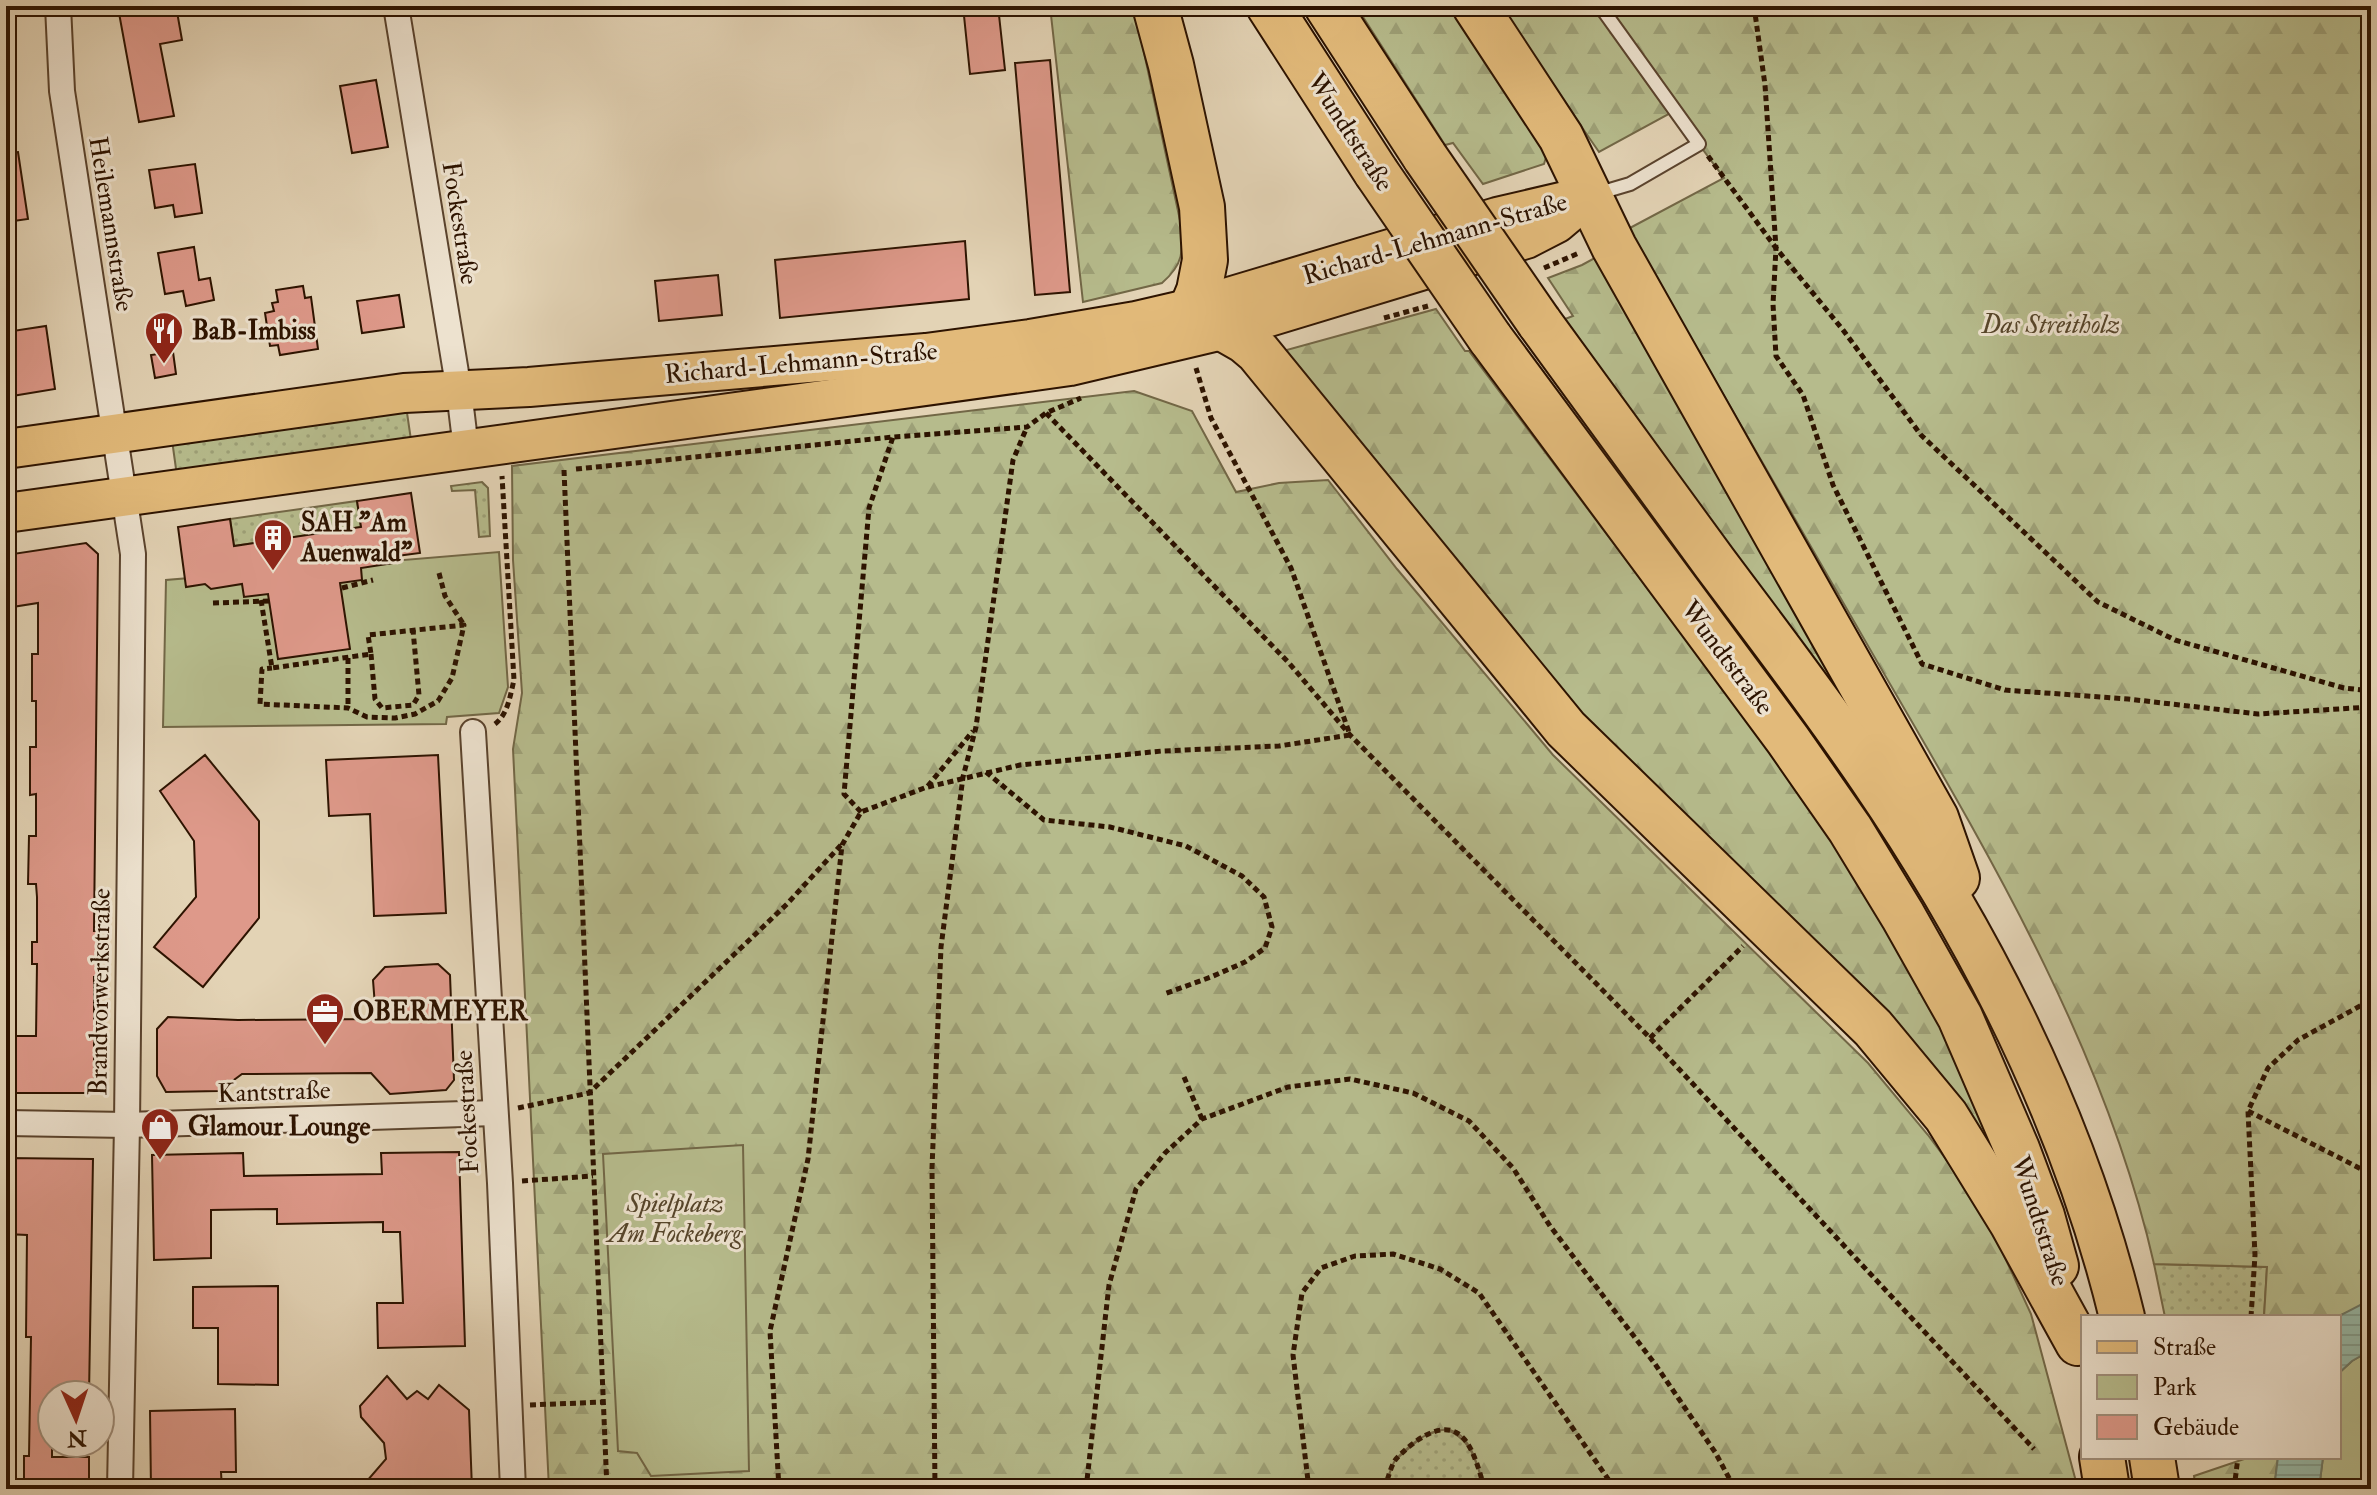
<svg xmlns="http://www.w3.org/2000/svg" width="2377" height="1495" font-family="'IM FELL Double Pica',serif">
<style>
.grass{fill:url(#grass-dots);stroke:#726746;stroke-width:2}
.forest{fill:url(#forest-firs);stroke:#726746;stroke-width:2}
.park{fill:#b6bb8c;stroke:#726746;stroke-width:2}
.water{fill:url(#water-rules);stroke:#6c7765;stroke-width:2}
.building{fill:#de998a;stroke:#2d1300;stroke-width:2}
.lines{fill:none;stroke-linecap:round;stroke-linejoin:round}
.lane-casing{stroke:#5a432d;stroke-width:16}
.street-casing{stroke:#5a432d;stroke-width:28}
.primary-casing{stroke:#2d1300;stroke-width:42}
.highway-casing{stroke:#2d1300;stroke-width:48}
.path{stroke:#2d1300;stroke-width:5;stroke-dasharray:6 4;stroke-linecap:butt}
.lane{stroke:#ede2cf;stroke-width:12}
.street{stroke:#ede2cf;stroke-width:24}
.primary{stroke:#e2ba7a;stroke-width:38}
.highway{stroke:#e2ba7a;stroke-width:44}
.highway-bridge-casing{stroke:#2d1300;stroke-width:48;stroke-linecap:butt}
.highway-bridge{stroke:#e2ba7a;stroke-width:44}
.labels{text-anchor:middle;dominant-baseline:central;stroke-width:6;stroke-linejoin:round;paint-order:stroke}
.street-label{font-size:26px;fill:#2d1300;stroke:#ede2cf}
.park-label{font-size:26px;font-style:italic;fill:#56452a;stroke:#ede2cf}
.poi-label{font-size:26px;font-weight:bold;fill:#2d1300;stroke:#ede2cf;text-anchor:start}
</style>
<defs>
<pattern id="grass-dots" width="8" height="8" patternUnits="userSpaceOnUse" patternTransform="scale(2)"><rect width="8" height="8" fill="#b6bb8c"/><path d="M2 2h.1M6 6h.1" fill="none" stroke="#9da077" stroke-width="1.8" stroke-linecap="round"/></pattern>
<pattern id="forest-firs" width="22" height="20" patternUnits="userSpaceOnUse" patternTransform="scale(2)"><rect width="22" height="20" fill="#b6bb8c"/><path d="M5 1l3.5 6h-7zM16 11l3.5 6h-7z" fill="#9da077"/></pattern>
<pattern id="water-rules" width="6" height="5" patternUnits="userSpaceOnUse" patternTransform="scale(2)"><rect width="6" height="5" fill="#96b9a8"/><path d="M0 2.5h6" fill="none" stroke="#829e8f"/></pattern>
</defs>
<rect width="100%" height="100%" fill="#e3d3b5"/>
<filter id="stains"><feTurbulence type="fractalNoise" baseFrequency=".0025" numOctaves="4"/><feColorMatrix values="0 0 0 0 .2 0 0 0 0 .09 0 0 0 0 .02 0 0 0 .5 -.17"/></filter>
<radialGradient id="worn" r=".72"><stop offset=".6" stop-color="#630" stop-opacity="0"/><stop offset="1" stop-color="#630" stop-opacity=".3"/></radialGradient>
<g class="grass">
<polygon points="406,406 411,440 177,476 172,440"/>
<polygon points="482,482 488,488 490,536 479,537 475,490 452,491 451,486"/>
<polygon points="357,501 361,527 234,546 230,519"/>
<polygon points="2154,1264 2267,1267 2264,1317 2165,1317"/>
<path d="M 1444,1429 C 1473,1438 1476,1463 1485,1489 L 1384,1489 L 1394,1461 L 1423,1436 Z"/>
</g>
<g class="forest">
<path d="M 1050,6 L 1134,6 L 1181,225 C 1183,251 1184,264 1162,283 L 1083,302 Z"/>
<polygon points="1356,6 1459,6 1549,147 1544,164 1483,184 1453,143 1445,145"/>
<path d="M 1498,6 L 2371,6 L 2371,1302 L 2337,1317 L 2264,1317 L 2267,1267 L 2154,1264 C 2107,1056 1996,866 1890,684 C 1803,532 1716,380 1628,229 L 1724,178 L 1674,111 L 1599,152 Z"/>
<polygon points="1604,253 1885,747 1845,705 1729,553 1565,319 1573,316 1548,278 1582,265"/>
<polygon points="1436,309 1465,351 1469,351 1806,799 1872,896 1920,986 1980,1108 2026,1222 1575,722 1272,354"/>
<path d="M 1134,391 L 1192,411 L 1236,492 L 1279,483 L 1328,480 L 1397,569 L 1553,755 L 1868,1063 L 1928,1135 L 1982,1208 L 2031,1314 L 2078,1489 L 1485,1489 C 1479,1472 1473,1442 1457,1433 C 1437,1421 1409,1445 1396,1459 C 1390,1467 1388,1480 1384,1489 L 549,1489 L 513,749 L 522,693 L 513,560 L 512,466 Z"/>
<polygon points="2250,1457 2278,1457 2274,1489 2196,1489 2194,1476"/>
</g>
<g class="park">
<polygon points="499,552 508,687 499,713 447,717 446,724 163,727 166,580"/>
<polygon points="743,1145 749,1471 651,1476 637,1453 618,1451 603,1154"/>
<polygon points="2371,1350 2371,1489 2319,1489 2323,1457 2339,1457 2339,1373 2352,1361"/>
</g>
<g class="water">
<polygon points="2366,1302 2371,1302 2371,1350 2352,1361 2339,1373 2337,1317"/>
<polygon points="2278,1457 2323,1457 2319,1489 2274,1489"/>
</g>
<g class="building">
<polygon points="161,6 176,6 182,40 160,44 174,116 139,122 119,13"/>
<polygon points="963,6 998,6 1005,70 970,74"/>
<polygon points="1050,60 1070,292 1035,295 1015,63"/>
<polygon points="376,80 388,147 352,153 340,86"/>
<polygon points="18,152 28,219 6,222 6,153"/>
<polygon points="195,164 202,213 175,217 173,205 155,208 149,170"/>
<polygon points="965,241 969,299 780,318 775,260"/>
<polygon points="194,247 199,280 210,278 214,300 186,306 183,291 165,294 158,253"/>
<polygon points="718,275 722,315 659,321 655,281"/>
<polygon points="303,286 305,298 311,297 318,349 280,355 278,345 270,346 265,313 274,311 272,303 278,302 276,290"/>
<polygon points="399,295 404,327 362,333 357,301"/>
<polygon points="46,326 55,389 6,397 6,332"/>
<polygon points="173,352 176,374 155,378 151,355"/>
<polygon points="411,493 420,553 397,556 393,563 361,568 362,580 340,583 350,649 278,659 268,594 244,597 242,584 211,589 205,584 186,587 178,527 230,519 234,546 361,527 357,501"/>
<polygon points="86,543 98,554 94,931 100,931 100,977 94,977 94,1093 9,1093 9,1036 36,1036 37,964 32,964 32,942 37,942 37,897 36,884 28,884 29,836 36,836 36,794 30,795 30,747 36,747 36,701 32,701 32,654 38,654 38,603 6,608 6,555"/>
<polygon points="205,755 259,821 259,918 203,987 154,947 196,897 194,841 160,791"/>
<polygon points="438,755 446,913 374,916 370,814 329,816 326,760"/>
<polygon points="438,964 450,975 454,1080 446,1090 390,1094 371,1073 242,1074 219,1091 166,1092 157,1076 157,1029 168,1017 238,1020 376,1019 373,980 385,967"/>
<polygon points="459,1152 465,1346 378,1348 377,1303 403,1303 400,1232 383,1232 383,1222 277,1224 277,1209 211,1210 211,1258 154,1260 152,1155 243,1153 244,1176 382,1174 381,1153"/>
<polygon points="6,1158 93,1159 89,1395 52,1395 52,1457 89,1457 89,1489 24,1489 24,1456 29,1456 31,1337 26,1337 27,1235 6,1234"/>
<polygon points="278,1286 278,1385 218,1384 218,1328 193,1328 193,1287"/>
<polygon points="387,1376 407,1399 417,1391 428,1399 439,1385 469,1410 472,1489 360,1489 386,1459 384,1443 361,1417 360,1406"/>
<polygon points="235,1409 236,1472 221,1472 222,1489 151,1489 150,1411"/>
</g>
<g class="lines">
<g class="lane-casing">
<polyline id="lane" points="1596,194 1630,184 1699,144 1600,6"/>
</g>
<g class="street-casing">
<g id="street">
<polyline points="58,6 62,91 133,554 127,1125 120,1489"/>
<polyline points="396,6 459,391 466,449"/>
<polyline points="473,732 500,1183 513,1489"/>
<polyline points="6,1123 127,1125 495,1113"/>
</g>
</g>
<g class="primary-casing">
<g id="primary">
<polyline points="6,449 404,393 529,387 926,353 1030,339 1136,321 1192,308 1497,217 1574,199"/>
<polyline points="6,513 1070,366 1239,326 1526,239 1557,223 1589,196"/>
</g>
</g>
<g class="highway-casing">
<g id="highway">
<polyline points="1155,6 1171,65 1202,207 1205,260 1199,291 1192,308"/>
<polyline points="1269,6 1376,172"/>
<polyline points="1327,6 1425,157"/>
<polyline points="1475,6 1561,137 1614,247 1936,818 1957,878"/>
<path d="M 1539,322 C 1597,402 1655,482 1714,562 C 1767,633 1821,703 1871,777 C 1983,941 2075,1123 2122,1317"/>
<polyline points="1224,329 1245,341 1258,352 1566,729 1873,1028 1946,1116 2012,1223 2078,1343"/>
<polyline points="1490,338 1788,740 1850,829 1903,916 1960,1017 2017,1149 2042,1216 2056,1266"/>
<polyline points="2102,1457 2107,1489"/>
<polyline points="2152,1457 2157,1489"/>
</g>
</g>
<g class="path">
<polyline points="470,6 472,8 525,6"/>
<polyline points="1754,6 1765,85 1776,248 1773,304 1776,356 1803,395 1833,485 1922,664 2005,690 2128,699 2258,714 2371,707"/>
<polyline points="1708,156 1776,248 1843,330 1921,435 2098,602 2175,640 2344,688 2371,691"/>
<polyline points="1544,268 1579,253"/>
<polyline points="1384,318 1428,306"/>
<polyline points="1046,413 1289,663 1350,735 1650,1038 2034,1449"/>
<polyline points="576,469 893,437 1027,427 1046,413 1081,398"/>
<polyline points="564,470 607,1489"/>
<polyline points="439,573 445,596 464,625"/>
<polyline points="342,588 373,580"/>
<polyline points="261,600 272,668 371,654 368,635 464,625 452,678 438,701 415,714 395,718 367,717 348,708 260,704 262,669 272,668"/>
<polyline points="213,603 269,601"/>
<polyline points="371,654 375,699 382,708 413,705 419,695 413,630"/>
<polyline points="348,658 348,708"/>
<path d="M 495,724 C 508,714 510,696 514,680 L 502,476"/>
<polyline points="986,772 1044,820 1110,827 1186,846 1242,876 1264,897 1272,927 1265,948 1245,962 1211,977 1164,994"/>
<polyline points="928,787 1020,765 1162,751 1279,746 1350,735 1291,568 1211,418 1196,368"/>
<polyline points="861,812 844,794 869,508 893,437"/>
<polyline points="1650,1038 1743,946"/>
<polyline points="1184,1077 1202,1119"/>
<polyline points="518,1108 589,1093 787,904 841,845"/>
<polyline points="2248,1111 2371,1174"/>
<polyline points="522,1181 593,1176"/>
<polyline points="2251,1317 2255,1255 2248,1111 2268,1068 2298,1040 2371,1000"/>
<polyline points="530,1405 605,1402"/>
<polyline points="779,1489 770,1331 808,1159 842,845 861,812 927,787 973,731"/>
<polyline points="935,1489 932,1168 941,947 963,777 976,727 1013,460 1027,427"/>
<polyline points="1086,1489 1109,1285 1136,1189 1165,1153 1202,1119 1288,1087 1350,1079 1413,1093 1469,1121 1513,1168 1550,1226 1655,1364 1715,1452 1735,1489"/>
<polyline points="1309,1489 1293,1355 1302,1293 1321,1268 1355,1256 1393,1254 1440,1269 1479,1293 1615,1489"/>
<path d="M 1384,1489 C 1388,1480 1390,1467 1396,1459 C 1409,1445 1437,1421 1457,1433 C 1473,1442 1479,1472 1485,1489"/>
<polyline points="2234,1489 2238,1457"/>
</g>
<use href="#lane" class="lane"/>
<use href="#street" class="street"/>
<use href="#primary" class="primary"/>
<use href="#highway" class="highway"/>
<g class="highway-bridge-casing">
<g id="highway-bridge">
<polyline points="1425,157 1539,322"/>
<polyline points="1376,172 1490,338"/>
</g>
</g>
<use href="#highway-bridge" class="highway-bridge"/>
</g>
<defs>
<g id="restaurant-pin" transform="scale(2)"><path d="M0 17L-7.5 6A9.5 9.5 0 1 1 7.5 6Z" fill="#8f2418" stroke="#ede2cf"/><path d="M-5-6h1v4h1v-4h1v4h1v-4h1v5L-1.5 .5V6h-2V.5L-5-1ZM5-6V6H3V1.5H1.5Q1.5-4 5-6Z" fill="#fff"/></g>
<g id="building-pin" transform="scale(2)"><path d="M0 17L-7.5 6A9.5 9.5 0 1 1 7.5 6Z" fill="#8f2418" stroke="#ede2cf"/><path d="M-4-6H4V6H1V3H-1V6H-4ZM-2.5-4.3h1.7v1.8h-1.7ZM.8-4.3h1.7v1.8H.8ZM-2.5-1h1.7V.8h-1.7ZM.8-1h1.7V.8H.8Z" fill="#fff"/></g>
<g id="office-pin" transform="scale(2)"><path d="M0 17L-7.5 6A9.5 9.5 0 1 1 7.5 6Z" fill="#8f2418" stroke="#ede2cf"/><path d="M-6-3h4V-5.5h4V-3h4V5H-6ZM-1-4.5V-3h2v-1.5ZM-6 0V1H6V0Z" fill="#fff"/></g>
<g id="shop-pin" transform="scale(2)"><path d="M0 17L-7.5 6A9.5 9.5 0 1 1 7.5 6Z" fill="#8f2418" stroke="#ede2cf"/><path d="M-5-2.5h2.3a2.7 3.5 0 0 1 5.4 0H5L5.5 6h-11ZM-1.5-2.5h3a1.5 2.3 0 0 0-3 0Z" fill="#fff"/></g>
</defs>
<g fill-rule="evenodd">
<use href="#restaurant-pin" x="164" y="331"/>
<use href="#building-pin" x="273" y="538"/>
<use href="#office-pin" x="325" y="1012"/>
<use href="#shop-pin" x="160" y="1127"/>
</g>
<g class="labels">
<g class="street-label">
<text transform="translate(1350 132) rotate(57)">Wundtstraße</text>
<text transform="translate(460 223) rotate(81)">Fockestraße</text>
<text transform="translate(111 224) rotate(81)">Heilemannstraße</text>
<text transform="translate(1435 239) rotate(-16)">Richard-Lehmann-Straße</text>
<text transform="translate(801 363) rotate(-5)">Richard-Lehmann-Straße</text>
<text transform="translate(1727 658) rotate(53)">Wundtstraße</text>
<text transform="translate(100 992) rotate(-89)">Brandvorwerkstraße</text>
<text transform="translate(274 1092) rotate(-2)">Kantstraße</text>
<text transform="translate(467 1112) rotate(-93)">Fockestraße</text>
<text transform="translate(2040 1221) rotate(72)">Wundtstraße</text>
</g>
<g class="park-label">
<text x="2051" y="325">Das Streitholz</text>
<text x="675" y="1204">Spielplatz<tspan x="675" dy="30">Am Fockeberg</tspan></text>
</g>
<g class="poi-label">
<text x="192" y="331">BaB-Imbiss</text>
<text x="301" y="523">SAH "Am<tspan x="301" dy="30">Auenwald"</tspan></text>
<text x="353" y="1012">OBERMEYER</text>
<text x="188" y="1127">Glamour Lounge</text>
</g>
</g>
<rect width="2377" height="1495" fill="none" stroke="#e3d3b5" stroke-width="32"/>
<rect x="8" y="8" width="2361" height="1479" fill="none" stroke="#2d1300" stroke-width="4"/>
<rect x="16" y="16" width="2345" height="1463" fill="none" stroke="#2d1300" stroke-width="2"/>
<rect x="2081" y="1315" width="260" height="144" fill="#ede2cf" stroke="#a08f7c" stroke-width="2"/>
<rect x="2097" y="1341" width="40" height="12" fill="#e2ba7a" stroke="#a08f7c" stroke-width="2"/>
<text x="2153" y="1355" font-size="24" fill="#2d1300">Straße</text>
<rect x="2097" y="1375" width="40" height="24" fill="#b6bb8c" stroke="#a08f7c" stroke-width="2"/>
<text x="2153" y="1395" font-size="24" fill="#2d1300">Park</text>
<rect x="2097" y="1415" width="40" height="24" fill="#de998a" stroke="#a08f7c" stroke-width="2"/>
<text x="2153" y="1435" font-size="24" fill="#2d1300">Gebäude</text>
<g transform="translate(76 1419) rotate(177)"><circle r="38" fill="#ede2cf" stroke="#a08f7c" stroke-width="2"/>
<path d="M0-6L14 30L0 20L-14 30Z" fill="#8f2418"/>
<text y="-12" font-size="22" font-weight="bold" text-anchor="middle" fill="#2d1300">N</text>
</g>
<rect width="100%" height="100%" filter="url(#stains)"/>
<rect width="100%" height="100%" fill="url(#worn)"/>
</svg>
